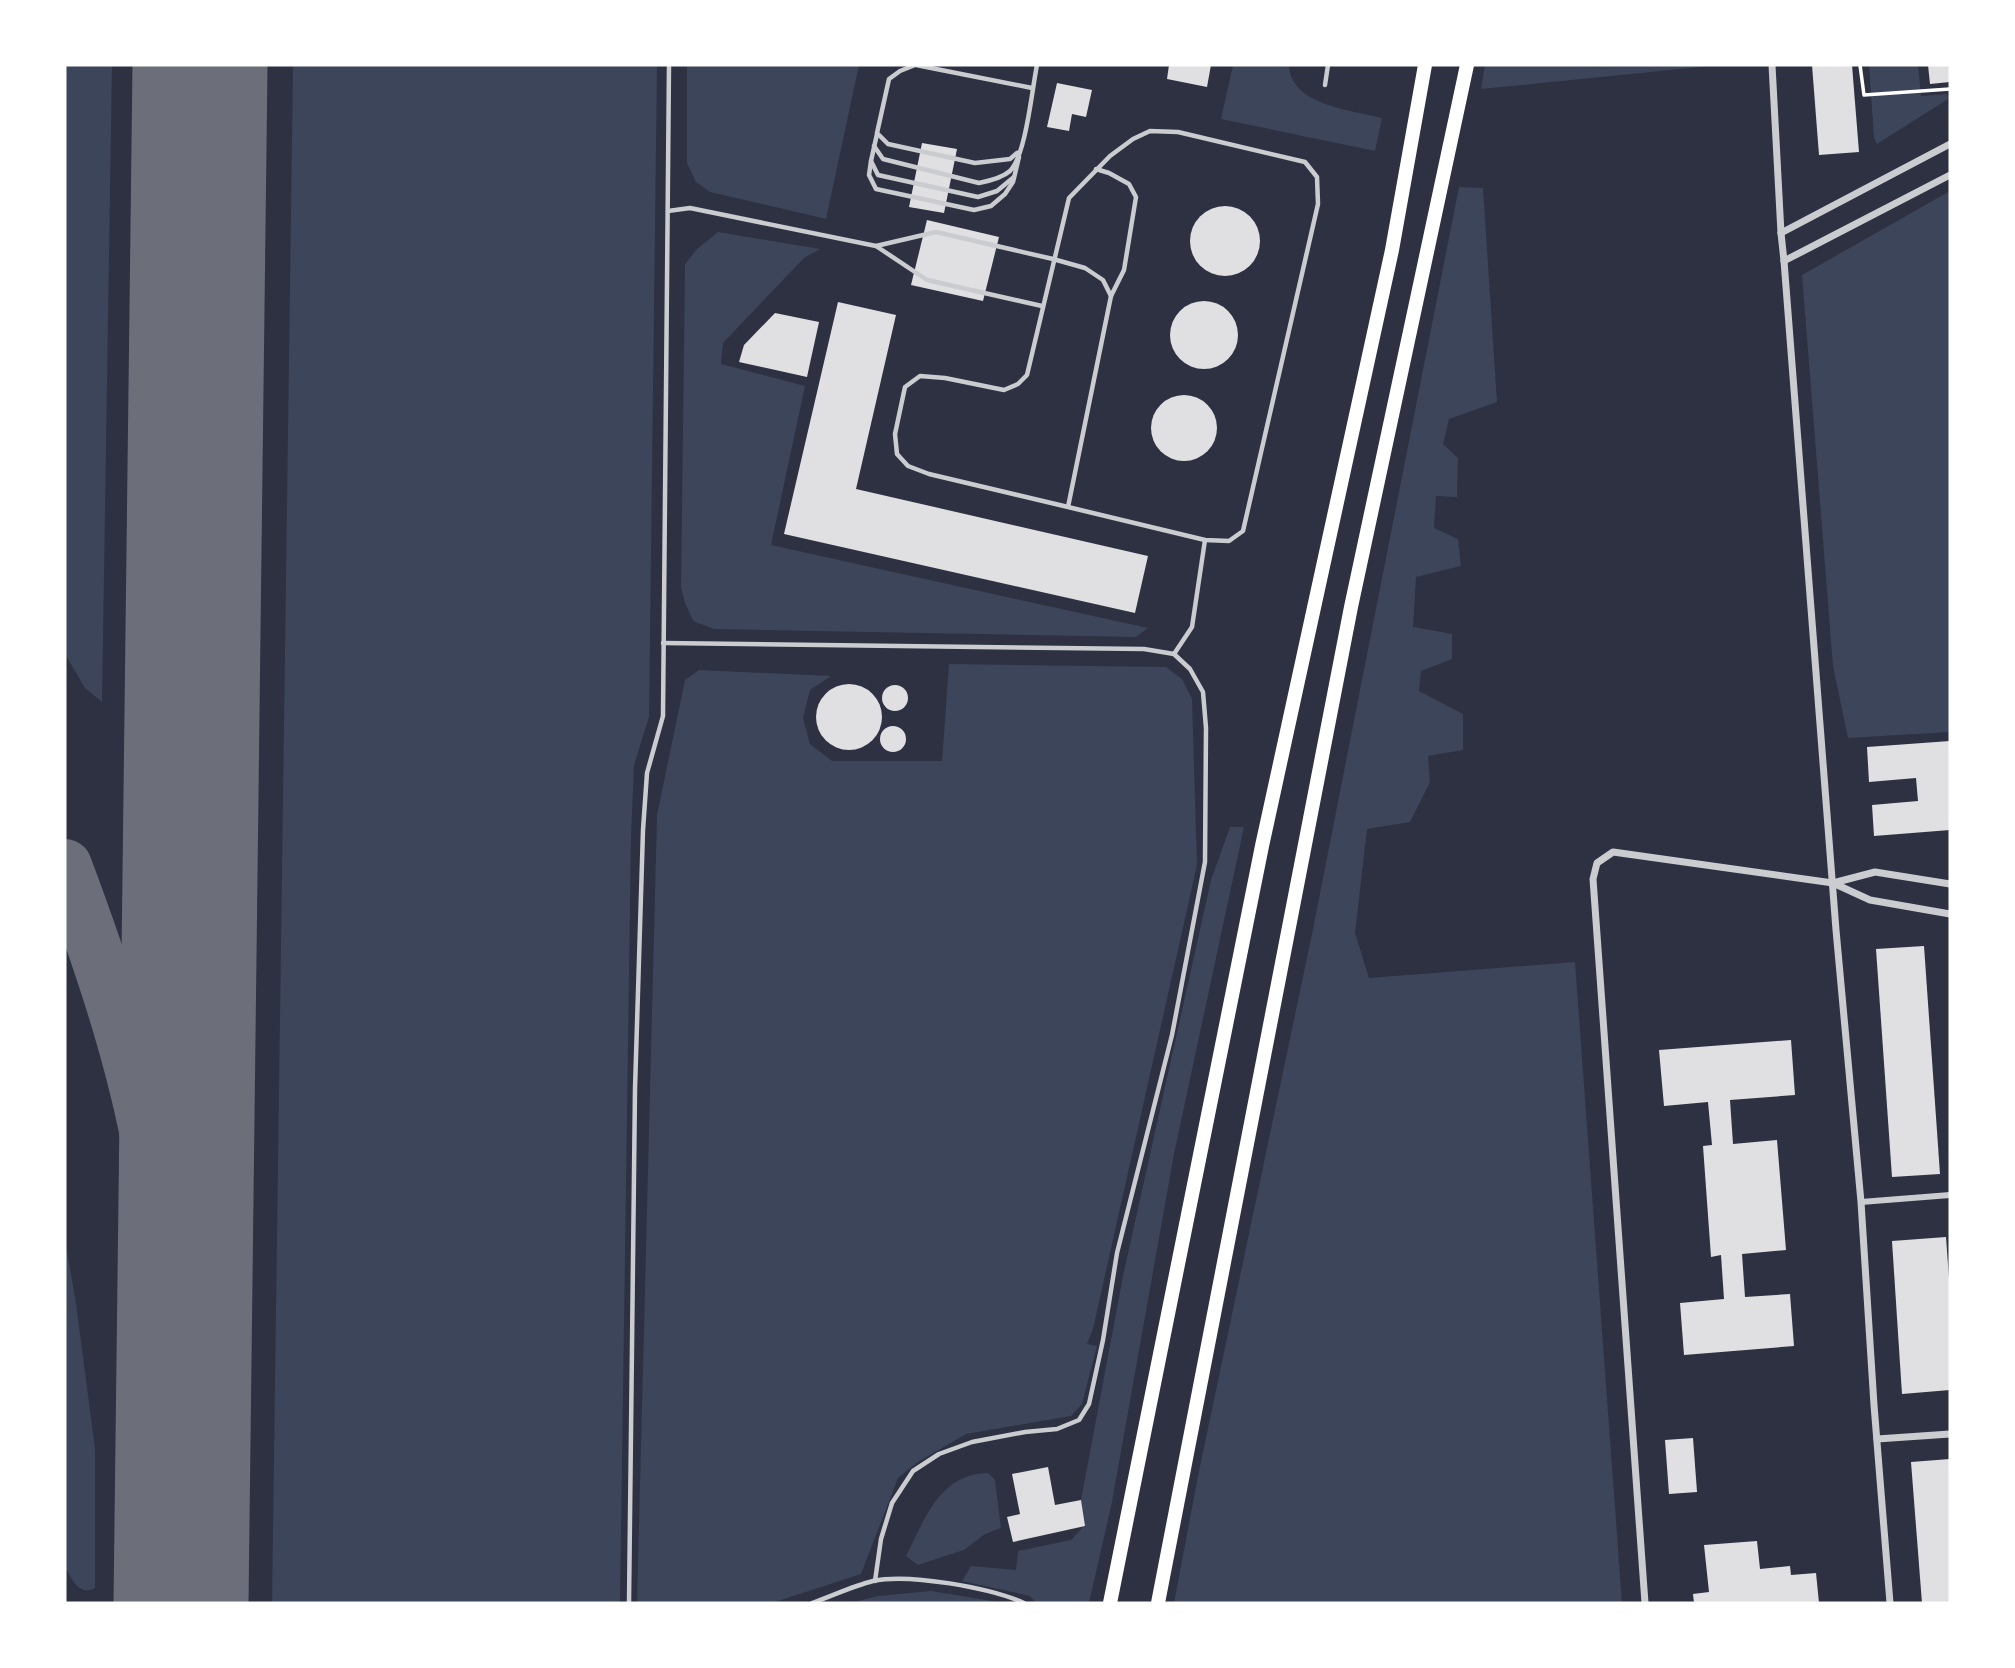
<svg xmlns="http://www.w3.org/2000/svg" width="2015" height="1668" font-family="'Alegreya Sans',sans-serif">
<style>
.green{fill:#3c4559}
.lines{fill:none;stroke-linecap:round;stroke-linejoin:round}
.taxiway{stroke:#6c6f7a;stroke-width:54}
.runway{stroke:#6c6f7a;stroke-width:135}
.building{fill:#e0e0e3}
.path{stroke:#fff;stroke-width:3.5}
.service{stroke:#caccd0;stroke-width:4.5}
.pedestrian{stroke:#caccd0;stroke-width:6}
.minor{stroke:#caccd0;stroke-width:7}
.primary{stroke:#fff;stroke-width:14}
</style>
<rect width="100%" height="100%" fill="#2d3142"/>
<g class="green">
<polygon points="65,65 112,65 102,702 85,688 65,654"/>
<polygon points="293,65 657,65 649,717 634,765 631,836 620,1603 272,1603"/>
<polygon points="687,65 859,65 826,219 710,192 696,182 687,163"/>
<path d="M 1233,65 L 1289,65 C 1290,105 1351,110 1382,118 L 1375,151 L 1221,119 Z"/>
<polygon points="1485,65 1720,65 1481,89"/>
<polygon points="1869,65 1918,65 1921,96 1947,94 1948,99 1877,144 1874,138"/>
<polygon points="1459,187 1483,188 1497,402 1449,419 1443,444 1458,458 1457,497 1436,496 1434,528 1458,539 1461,566 1416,577 1413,627 1452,634 1452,659 1421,671 1419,691 1463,714 1463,750 1428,756 1430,782 1410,822 1367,829 1355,933 1369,978 1575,962 1622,1603 1174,1603 1198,1476 1312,934"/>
<polygon points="1950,191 1950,732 1848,738 1833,666 1802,275"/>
<polygon points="718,232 820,249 804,258 723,343 721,364 805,386 771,545 1148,628 1136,637 714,629 693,621 685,603 681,587 685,264 697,249"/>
<polygon points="949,664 1166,667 1182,679 1192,699 1197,865 1093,1329 1087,1344 1097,1346 1082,1404 1071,1416 966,1434 918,1462 898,1478 861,1574 772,1603 637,1603 657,815 685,680 699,670 831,676 810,690 803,718 810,744 832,761 942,761"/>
<polygon points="1230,827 1244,827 1174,1154 1112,1502 1089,1603 1036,1603 1030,1596 962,1581 971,1566 1016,1570 1018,1551 1071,1540 1084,1526 1081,1500 1123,1276 1211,880"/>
<path d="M 65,1240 L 76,1303 L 95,1449 L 95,1588 C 79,1597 72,1579 65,1567 Z"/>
<path d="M 988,1473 L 995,1480 L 1001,1528 L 985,1534 L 964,1550 L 918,1565 L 906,1556 C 925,1519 939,1474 988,1473 Z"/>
<polygon points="931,1591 1004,1603 850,1603 878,1596"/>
</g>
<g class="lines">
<path class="taxiway" d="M 65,866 C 101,962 134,1060 152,1161 C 172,1272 178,1386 182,1499"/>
<polyline class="runway" points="181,1603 200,65"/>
</g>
<g class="building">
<polygon points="1169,65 1211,65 1207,87 1167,79"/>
<polygon points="1812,65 1852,65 1859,152 1819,155"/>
<polygon points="1928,65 1950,65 1950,82 1930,84"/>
<polygon points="1057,83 1092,90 1086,117 1072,114 1069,131 1047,127"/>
<polygon points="922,143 957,149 944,213 909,207"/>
<circle cx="1225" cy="241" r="35"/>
<polygon points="927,220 999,237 983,301 911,285"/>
<circle cx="1204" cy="335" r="34"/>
<polygon points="838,302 896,315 856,489 1148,556 1135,613 784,534"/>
<polygon points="775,313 819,322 807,377 739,362 744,345"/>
<circle cx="1184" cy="428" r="33"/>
<circle cx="849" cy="717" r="33"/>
<circle cx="895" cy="698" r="13"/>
<circle cx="893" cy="739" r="13"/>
<polygon points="1950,741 1950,830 1874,836 1872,805 1918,801 1916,778 1869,782 1867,747"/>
<polygon points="1924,946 1940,1174 1892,1177 1876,949"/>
<polygon points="1791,1040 1795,1095 1730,1100 1733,1144 1777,1140 1786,1250 1742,1254 1745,1297 1790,1294 1794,1346 1684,1355 1680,1303 1724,1299 1721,1255 1711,1257 1703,1146 1712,1145 1708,1102 1664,1106 1659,1050"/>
<polygon points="1946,1237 1950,1292 1950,1390 1902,1394 1892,1241"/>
<polygon points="1693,1438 1697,1492 1669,1494 1665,1440"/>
<polygon points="1950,1459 1950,1603 1922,1603 1911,1462"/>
<polygon points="1048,1467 1055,1505 1081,1500 1085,1526 1013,1542 1007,1517 1020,1514 1012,1474"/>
<polygon points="1757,1541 1760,1569 1790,1566 1791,1575 1816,1573 1819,1603 1694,1603 1693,1594 1709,1592 1704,1545"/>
</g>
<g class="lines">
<polyline class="path" points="1860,65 1864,95 1950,89"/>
<g class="service">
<polyline points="915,65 900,71 889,79 877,133 888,144 975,163 1010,159 1017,153"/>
<polyline points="916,65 1032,88"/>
<polyline points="1325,85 1328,65"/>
<polyline points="877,134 871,161 878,175 978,197 997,191 1014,177"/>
<path d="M 874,146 L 883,159 L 979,183 C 989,181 1002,178 1010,171 C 1026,155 1032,89 1037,65"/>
<polyline points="871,161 869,175 876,189 974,210 991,206 1005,194 1013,182 1019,157"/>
<polyline points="668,211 690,208 876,246"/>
<polyline points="1042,306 927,280 876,246 936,232 1053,259 1085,268 1103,280 1111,296"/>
<polyline points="1068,507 1205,540 1229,541 1243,531 1318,204 1317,177 1305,162 1178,132 1150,131 1133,139 1110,156 1069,198 1027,375 1018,384 1004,390 945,378 920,376 905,387 895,434 897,454 908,466 929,474 1068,507 1111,296 1124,270 1136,197 1129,184 1109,173 1096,169"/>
<polyline points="663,643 1144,649 1174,654"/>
<polyline points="875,1581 881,1539 892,1503 913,1471 939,1454 972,1442 1025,1432 1057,1429 1079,1420 1089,1404 1103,1340 1117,1253 1172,1035 1205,862 1206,728 1203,692 1190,669 1174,654 1192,627 1205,540"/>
<polyline points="629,1603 635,1089 643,830 647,773 663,716 669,65"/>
<path d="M 812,1603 C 832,1596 853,1586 873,1581 C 909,1573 991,1588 1024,1603"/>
</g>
<polyline class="pedestrian" points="1861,1202 1950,1195"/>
<g class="minor">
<polyline points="1772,65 1781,233 1784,261 1836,930 1861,1202 1874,1405 1890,1603"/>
<polyline points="1781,233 1950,144"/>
<polyline points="1784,261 1950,175"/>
<polyline points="1833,883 1875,872 1950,884"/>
<polyline points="1877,1439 1950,1434"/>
<polyline points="1645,1603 1593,879 1597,863 1613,852 1833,883 1870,900 1950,914"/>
</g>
<g class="primary">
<polyline points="1110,1603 1262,846 1392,250 1425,65"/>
<polyline points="1158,1603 1351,607 1467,65"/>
</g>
</g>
<rect width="2015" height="1668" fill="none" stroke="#ffffff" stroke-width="133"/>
</svg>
